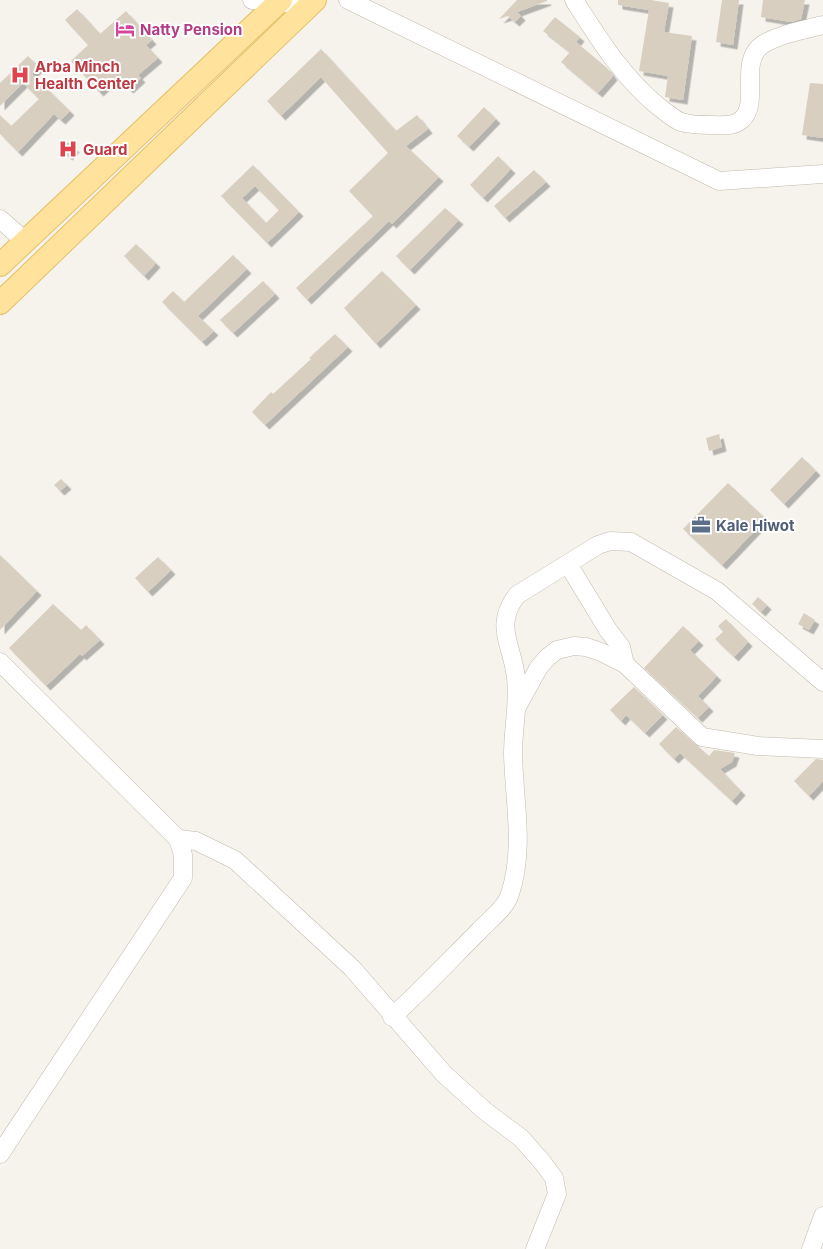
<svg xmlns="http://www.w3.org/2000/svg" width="823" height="1249" font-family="Inter,sans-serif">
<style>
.building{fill:#d8cfc1;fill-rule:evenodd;filter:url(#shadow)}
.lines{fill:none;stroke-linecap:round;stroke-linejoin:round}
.minor-casing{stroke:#c2bbae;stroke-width:19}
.major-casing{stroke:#e6c16a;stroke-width:24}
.minor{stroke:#fff;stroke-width:18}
.major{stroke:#ffe39c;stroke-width:22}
.labels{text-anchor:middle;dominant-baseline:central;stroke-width:4;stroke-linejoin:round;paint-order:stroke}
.hotel-label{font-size:15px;font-weight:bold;fill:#b23c85;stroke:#fff;text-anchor:start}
.health-label{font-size:15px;font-weight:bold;fill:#be3a42;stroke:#fff;text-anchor:start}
.service-label{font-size:15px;font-weight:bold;fill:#4e5e75;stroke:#fff;text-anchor:start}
</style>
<defs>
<filter id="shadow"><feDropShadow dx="4.5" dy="4.5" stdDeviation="0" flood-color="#0004"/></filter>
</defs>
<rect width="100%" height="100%" fill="#f6f3ec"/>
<g class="building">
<polygon points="517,0 547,0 547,1 517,12 521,16 515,22 508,16 499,19"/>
<polygon points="618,0 651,0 669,3 664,32 692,36 683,100 665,97 668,76 639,71 649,10 618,5"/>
<polygon points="722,0 739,0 733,45 716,42"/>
<polygon points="763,0 805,0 801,19 791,22 761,17"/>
<polygon points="77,9 100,34 126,11 152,40 146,45 158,58 138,75 141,78 129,89 116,76 99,92 71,61 88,45 65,20"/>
<polygon points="555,17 580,37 576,42 607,68 613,76 598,93 561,62 570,52 543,31"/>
<polygon points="321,49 396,131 417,115 428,129 406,146 439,177 392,224 389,221 307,300 296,288 373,216 349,191 388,153 321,77 281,116 267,101"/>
<polygon points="28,56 39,67 32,74 70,111 61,120 54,114 18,152 0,134 0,115 11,126 39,99 23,83 0,106 0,83"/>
<polygon points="810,83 823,84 823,138 802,135"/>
<polygon points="484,107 496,119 469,147 457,136"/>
<polygon points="68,142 75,148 68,156 61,149"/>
<polygon points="498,156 511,169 483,198 470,185"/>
<path d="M 253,165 L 299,212 L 267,243 L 221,196 ZM 255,186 L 279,210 L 266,223 L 242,198 Z"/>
<polygon points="534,170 546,182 505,218 494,206"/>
<polygon points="445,208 459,220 410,270 396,256"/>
<polygon points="136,244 156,263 144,276 124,256"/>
<polygon points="233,255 247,269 198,316 214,331 202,342 162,302 173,291 184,302"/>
<polygon points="382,271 416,305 376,344 344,308"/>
<polygon points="263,281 275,294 233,333 220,320"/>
<polygon points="335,334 348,347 265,425 252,412 271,392 273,394 311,359 309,358"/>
<polygon points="719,434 722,447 709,451 706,438"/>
<polygon points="802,457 816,471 784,504 770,490"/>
<polygon points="61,479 67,485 60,491 54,485"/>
<polygon points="728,483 766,519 722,565 683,529"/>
<polygon points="0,555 37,591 0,630"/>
<polygon points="158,557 171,570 148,592 135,578"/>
<polygon points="758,597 767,605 761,612 752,604"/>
<polygon points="53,604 81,630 86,625 100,640 82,656 80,654 46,686 9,648"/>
<polygon points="804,613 815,620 809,630 798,624"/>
<polygon points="726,619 748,642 734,657 715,639 723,632 718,626"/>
<polygon points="683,626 699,641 690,650 717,676 698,696 709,707 698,718 644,668"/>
<polygon points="634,687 663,715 645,733 626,715 621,721 610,710"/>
<polygon points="676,727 709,756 714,750 735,753 732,762 720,769 741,791 732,801 680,753 674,759 659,744"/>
<polygon points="816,759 823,760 823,781 809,796 794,781"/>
</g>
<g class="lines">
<g class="minor-casing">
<g id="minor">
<polyline points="252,0 279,1 307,8"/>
<polyline points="348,0 719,181 823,174"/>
<path d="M 574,0 C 599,39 623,78 659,107 C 666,112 673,119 681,122 C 690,125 702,125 712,125 C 722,125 733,127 741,120 C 761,104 738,62 762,45 C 779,34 803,30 823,25"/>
<polyline points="0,219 25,241"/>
<polyline points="568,564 608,630 621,647 625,664"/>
<polyline points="0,662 178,839 183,855 183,878 0,1154"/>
<polyline points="517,707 539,667 548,657 557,650 574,646 586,647 601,652 625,664 702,737 758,746 823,749"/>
<polyline points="178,839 196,841 235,860 352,968 444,1074 485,1111 521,1138 543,1163 554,1178 557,1194 535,1249"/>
<path d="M 392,1017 C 423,989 450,960 479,931 C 489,920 505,909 510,894 C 525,848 514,800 513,754 C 513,728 519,704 516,678 C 513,646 493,626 517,595 L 598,545 L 610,541 L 631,542 L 717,591 L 823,682"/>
<polyline points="811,1249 823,1216"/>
</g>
</g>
<g class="major-casing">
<g id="major">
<polyline points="0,265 281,0"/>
<polyline points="0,303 315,0"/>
</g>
</g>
<use href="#minor" class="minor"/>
<use href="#major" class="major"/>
</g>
<defs>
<g id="hotel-bare" transform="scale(1.5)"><path d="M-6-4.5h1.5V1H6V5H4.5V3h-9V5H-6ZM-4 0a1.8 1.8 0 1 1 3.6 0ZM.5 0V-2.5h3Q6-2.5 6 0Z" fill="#d1479c" stroke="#fff" stroke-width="2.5" paint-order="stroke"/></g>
<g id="hospital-bare" transform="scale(1.5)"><path d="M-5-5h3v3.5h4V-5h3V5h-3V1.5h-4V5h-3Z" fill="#e0444e" stroke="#fff" stroke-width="2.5" paint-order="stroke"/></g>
<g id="office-bare" transform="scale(1.5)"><path d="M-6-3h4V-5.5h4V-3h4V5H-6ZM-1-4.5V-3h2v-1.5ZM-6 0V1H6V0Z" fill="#5c6f8a" stroke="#fff" stroke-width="2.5" paint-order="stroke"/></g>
</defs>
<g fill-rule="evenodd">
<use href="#hotel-bare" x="125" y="29"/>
<use href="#hospital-bare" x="20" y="75"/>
<use href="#hospital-bare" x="68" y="149"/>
<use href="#office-bare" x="701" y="525"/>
</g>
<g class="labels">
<g class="hotel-label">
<text x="140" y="29">Natty Pension</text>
</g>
<g class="health-label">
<text x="35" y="66">Arba Minch<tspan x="35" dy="17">Health Center</tspan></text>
<text x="83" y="149">Guard</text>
</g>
<g class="service-label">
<text x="716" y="525">Kale Hiwot</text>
</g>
</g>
</svg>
